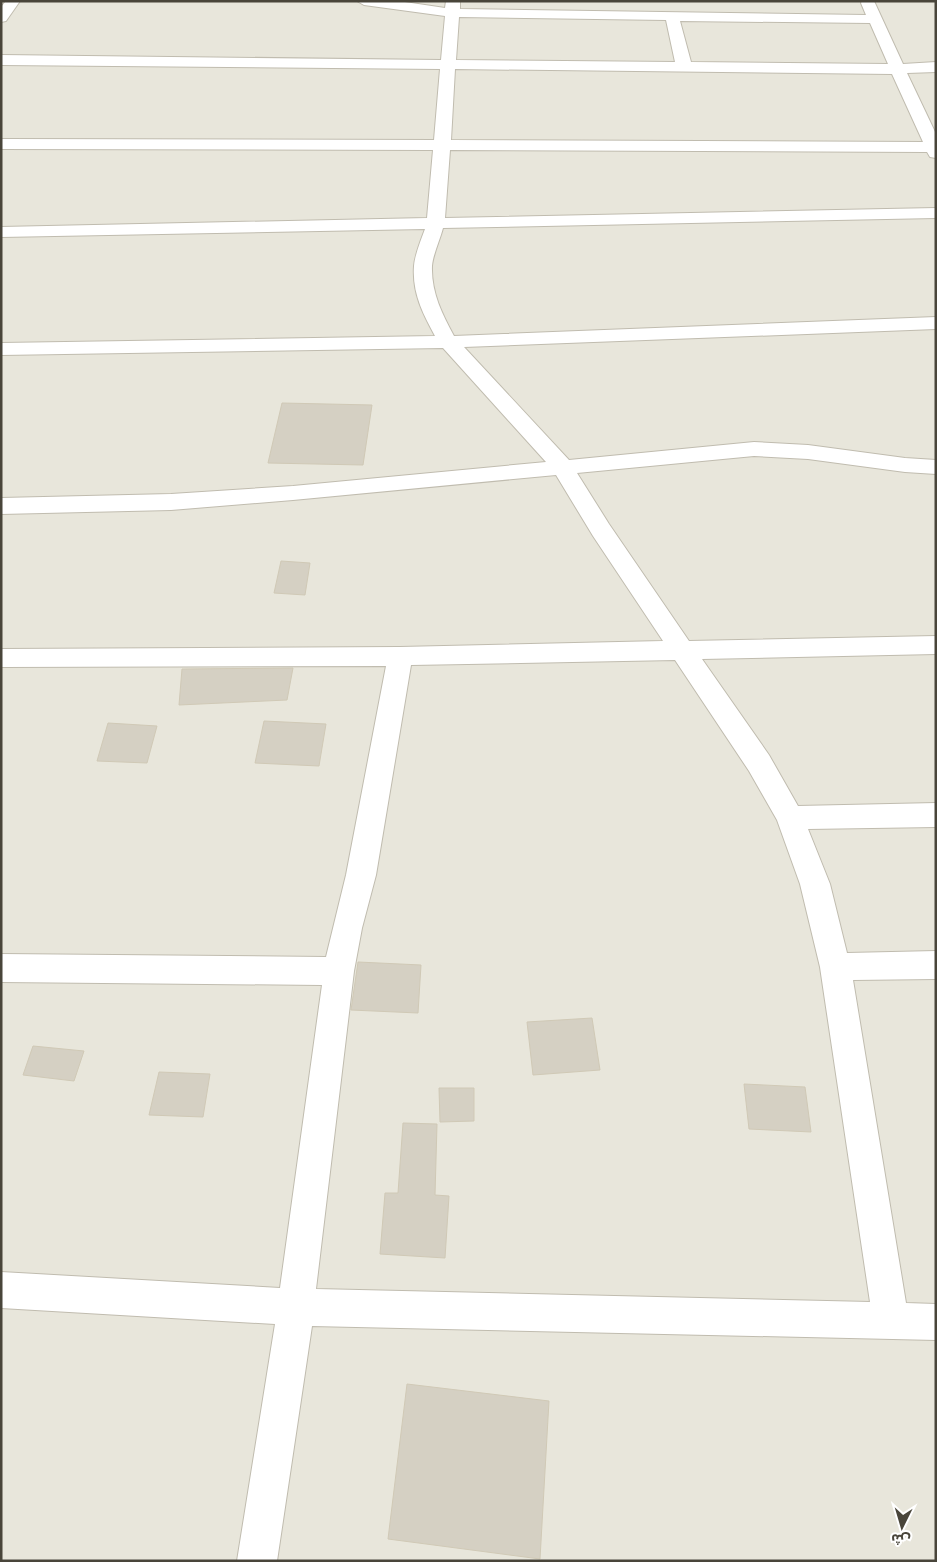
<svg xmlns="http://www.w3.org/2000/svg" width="937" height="1562" font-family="Figtree,'Noto Sans Arabic',sans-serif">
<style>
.residential{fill:#e8e6db}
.building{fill:#d5d0c3;stroke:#d0c9b6}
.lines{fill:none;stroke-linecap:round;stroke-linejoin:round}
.minor-casing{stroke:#c0bcaf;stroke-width:2}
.minor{fill:#fff;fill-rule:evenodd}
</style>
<rect width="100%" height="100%" fill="#f5f3ec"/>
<rect class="residential" x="1" y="1" width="935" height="1560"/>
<g class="building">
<polygon points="282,403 372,405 363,465 268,463"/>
<polygon points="281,561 310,563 305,595 274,593"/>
<polygon points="293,668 287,700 179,705 182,669"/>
<polygon points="264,721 326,724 319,766 255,763"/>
<polygon points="108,723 157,726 147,763 97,761"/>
<polygon points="358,962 421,965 418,1013 351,1010"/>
<polygon points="592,1018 600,1070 533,1075 527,1022"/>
<polygon points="33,1046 84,1051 74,1081 23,1075"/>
<polygon points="159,1072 210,1074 203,1117 149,1115"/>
<polygon points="744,1084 805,1087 811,1132 749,1129"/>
<polygon points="439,1088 474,1088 474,1121 440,1122"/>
<polygon points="403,1123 437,1124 435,1195 449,1196 445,1258 380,1254 385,1193 398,1193"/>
<polygon points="407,1384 549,1401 540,1559 388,1539"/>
</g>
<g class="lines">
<g class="minor-casing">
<g id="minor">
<polygon points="6,1 20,1 6,21 1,22 1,7"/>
<path d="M 357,1 L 398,1 L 445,8 L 446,1 L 460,1 L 460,9 L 866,15 L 861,3 L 862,1 L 874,1 L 903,64 L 936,62 L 936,72 L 907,73 L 936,134 L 936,158 L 930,157 L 927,152 L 450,150 L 445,218 L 936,208 L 936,218 L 443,228 C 440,240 433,254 432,266 C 431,292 442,314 454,336 L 936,317 L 936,329 L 464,347 L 569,460 L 754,442 L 808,445 L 905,458 L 936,460 L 936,474 L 905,472 L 808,459 L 754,456 L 577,473 L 609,524 L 689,641 L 936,636 L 936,654 L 702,659 L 769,755 L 798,806 L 936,803 L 936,827 L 808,829 L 830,884 L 847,953 L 936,951 L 936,979 L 853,980 L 906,1303 L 936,1304 L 936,1340 L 312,1326 L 277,1561 L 237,1561 L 275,1324 L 1,1308 L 1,1272 L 280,1288 L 322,985 L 1,982 L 1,954 L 326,957 L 346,875 L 386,666 L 1,667 L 1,649 L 400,647 L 663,641 L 593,536 L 556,475 L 293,500 L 171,510 L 1,514 L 1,498 L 171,494 L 293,486 L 546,462 L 443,348 L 1,355 L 1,343 L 435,336 C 423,314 412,293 414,266 C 415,254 421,240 425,229 L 1,237 L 1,227 L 427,218 L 433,150 L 1,149 L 1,139 L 434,140 L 440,69 L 1,65 L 1,55 L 441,60 L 445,16 L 364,5 ZM 459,17 L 666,20 L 675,62 L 456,60 ZM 680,21 L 870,23 L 888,64 L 691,62 ZM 455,69 L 892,74 L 923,142 L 451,140 ZM 675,660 L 749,771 L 777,820 L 800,884 L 820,967 L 870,1302 L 316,1289 L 354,971 L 362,928 L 376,875 L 411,665 Z"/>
</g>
</g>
<use href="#minor" class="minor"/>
</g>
<rect width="937" height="1562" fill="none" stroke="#49453a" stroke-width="5"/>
<g transform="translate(902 1527) rotate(185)" stroke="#ffffff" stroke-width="4" paint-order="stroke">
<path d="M0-4L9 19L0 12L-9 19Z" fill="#49453a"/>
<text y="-8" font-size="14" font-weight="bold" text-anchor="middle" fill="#49453a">ش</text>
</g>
</svg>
